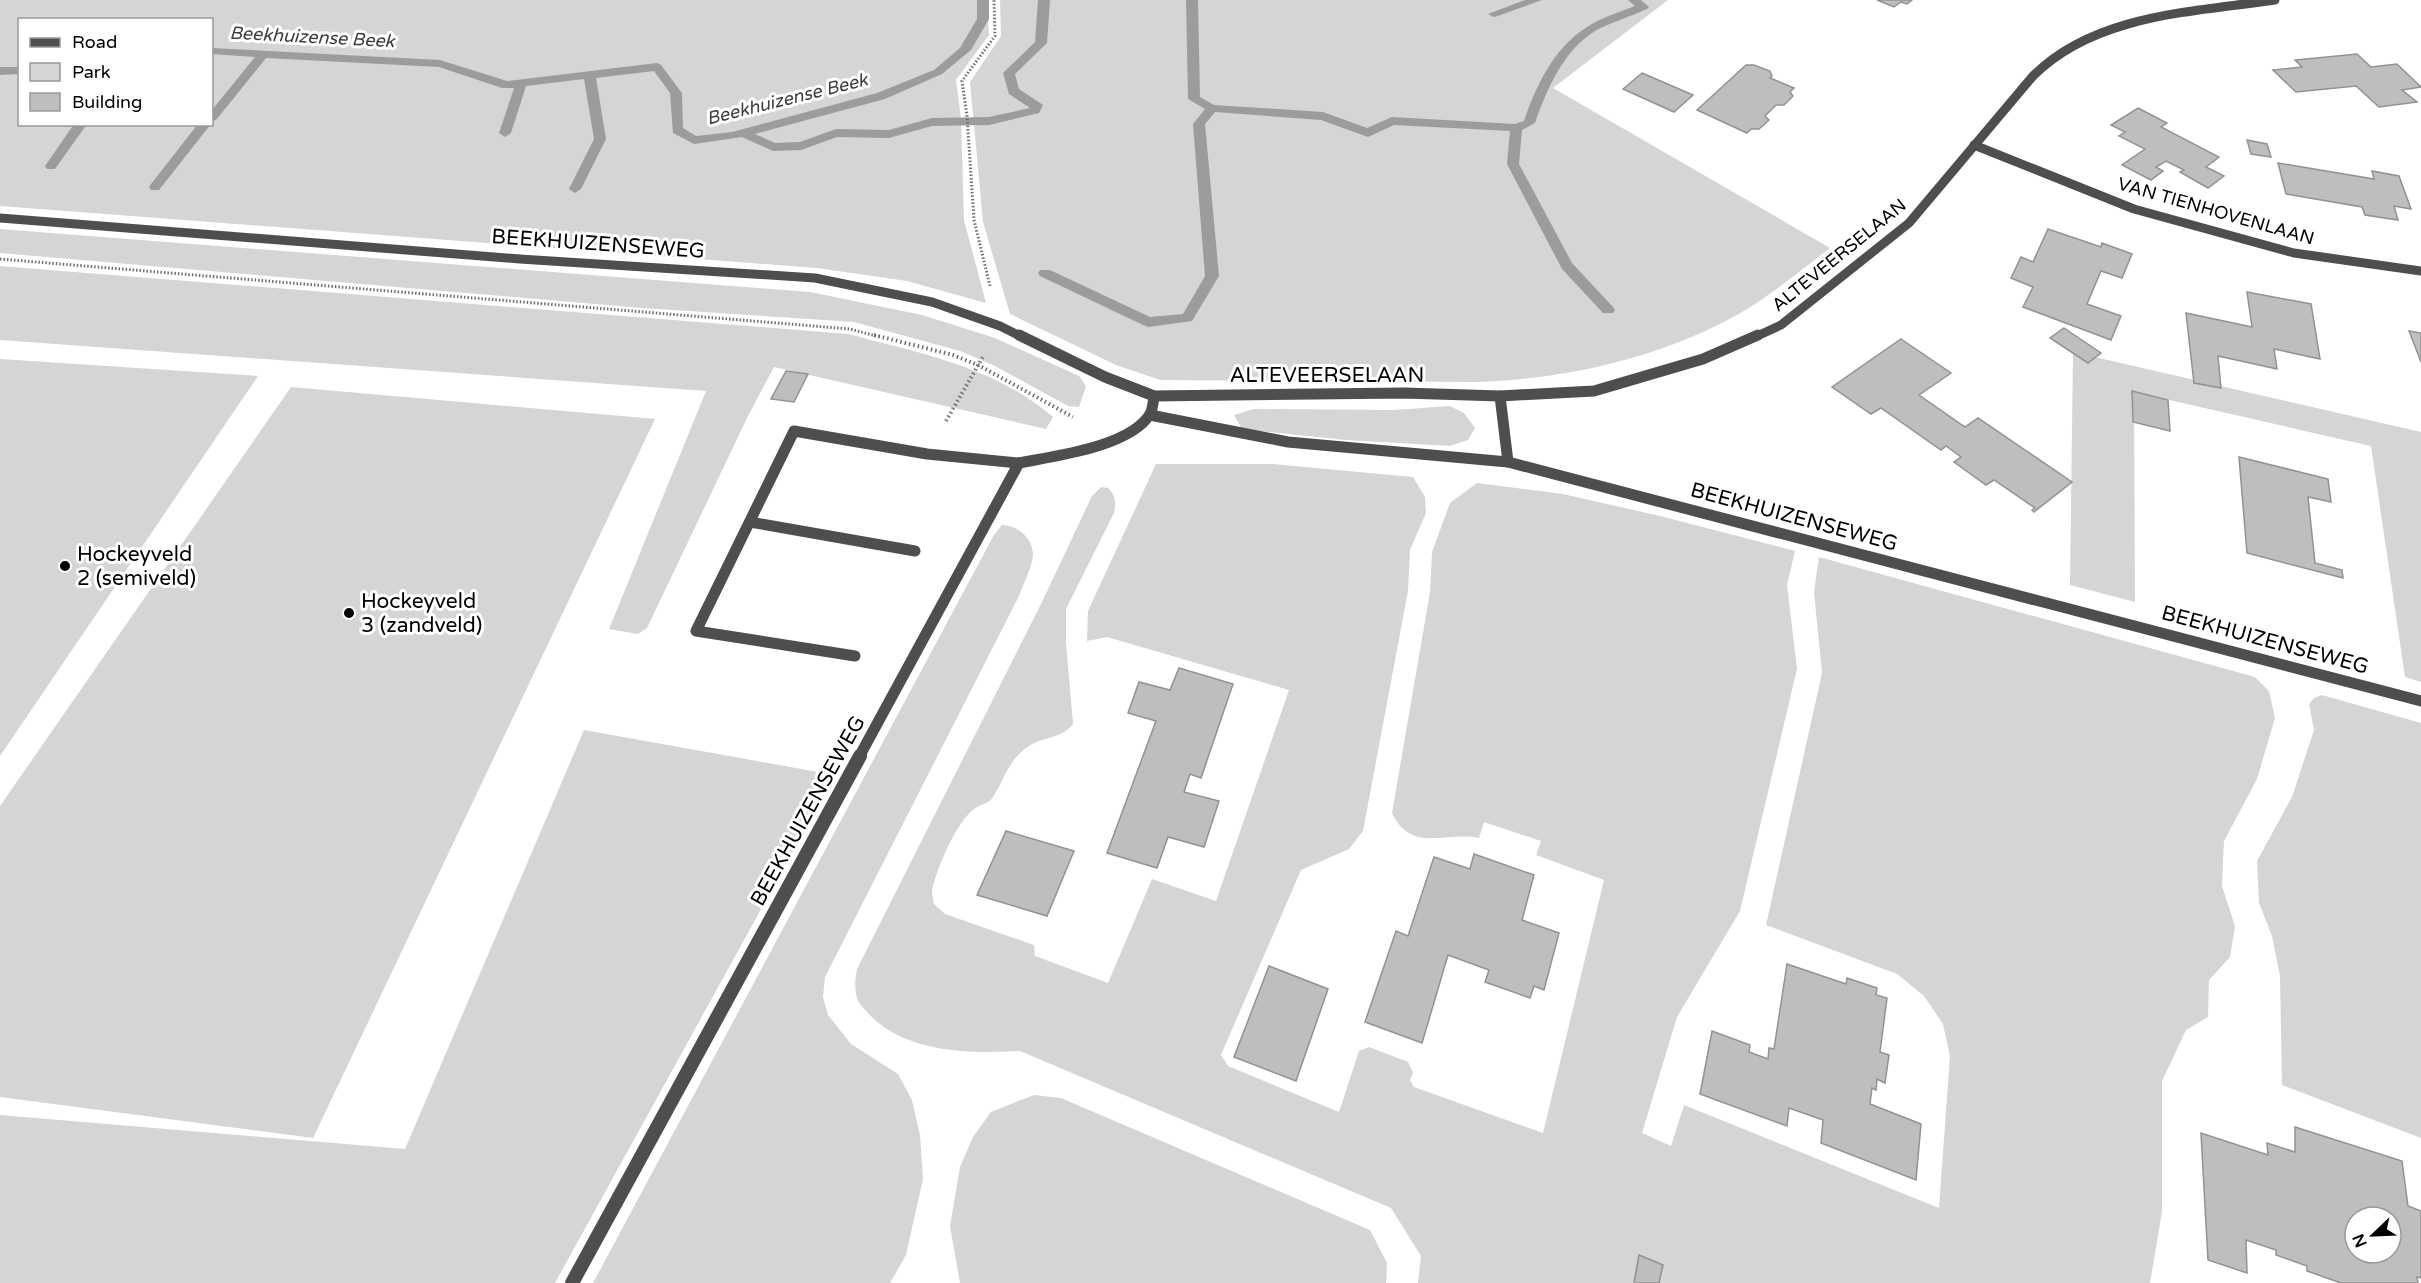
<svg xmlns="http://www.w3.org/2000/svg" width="2421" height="1283" font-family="'Varela Round',sans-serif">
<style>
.green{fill:#d5d5d5;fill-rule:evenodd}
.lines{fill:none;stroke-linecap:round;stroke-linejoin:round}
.stream{fill:#9c9c9c;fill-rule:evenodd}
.building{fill:#bebebe;stroke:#929292;stroke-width:1.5;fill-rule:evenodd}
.path-far1{stroke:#707070;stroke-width:3;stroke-dasharray:1.5 2;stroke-linecap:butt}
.path{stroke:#707070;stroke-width:4;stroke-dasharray:1.5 3;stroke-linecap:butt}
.service{stroke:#4e4e4e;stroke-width:11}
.minor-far2{stroke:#4e4e4e;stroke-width:9}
.minor-far1{stroke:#4e4e4e;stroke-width:11}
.minor{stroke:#4e4e4e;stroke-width:14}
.poi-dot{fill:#000;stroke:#fff;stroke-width:2}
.labels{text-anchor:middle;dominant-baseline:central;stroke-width:6;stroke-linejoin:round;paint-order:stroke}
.far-water-label{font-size:18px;font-style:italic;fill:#3d3d3d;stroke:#fff}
.far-street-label{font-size:18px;fill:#000;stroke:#fff}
.street-label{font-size:21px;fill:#000;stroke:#fff}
.poi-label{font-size:21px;fill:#000;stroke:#fff;text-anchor:start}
</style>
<rect width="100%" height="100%" fill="#fff"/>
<g class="green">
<path d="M 0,0 L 987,0 L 989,35 L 956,80 L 961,119 L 964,220 L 986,303 L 907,281 L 817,268 L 0,206 ZM 20,20 L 212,20 L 212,124 L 20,124 Z"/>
<path d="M 1000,0 L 1668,0 L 1553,88 L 1830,248 C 1800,271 1770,296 1737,315 C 1659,358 1566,379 1477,382 L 1160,380 L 1116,365 L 1010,314 L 983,222 L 970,82 L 1001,36 Z"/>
<polygon points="0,229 810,292 922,315 995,338 1079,376 1086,386 1079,407 1068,406 995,366 960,351 854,322 642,308 0,253"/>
<path d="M 0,266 L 848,334 C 920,353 995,367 1053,417 L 1046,429 L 774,367 L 748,416 L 647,628 L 638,634 L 609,629 L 706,391 L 0,340 Z"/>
<polygon points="2073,352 2421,432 2421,682 2405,677 2371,446 2134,392 2135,602 2070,585"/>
<polygon points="0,359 258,376 0,756"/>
<polygon points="291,387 655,419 313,1138 0,1097 0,806"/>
<polygon points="1450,406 1464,413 1475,428 1468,440 1450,446 1346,440 1242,429 1234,415 1254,409 1394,410"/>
<path d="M 1156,464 L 1272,464 L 1413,477 L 1425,497 L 1426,513 L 1410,550 L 1408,591 L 1363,831 L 1349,849 L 1301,870 L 1221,1055 L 1228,1066 L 1339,1112 L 1359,1051 L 1369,1047 L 1408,1062 L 1413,1073 L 1410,1080 L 1414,1087 L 1543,1133 L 1604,880 L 1536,855 L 1541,841 L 1484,822 L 1479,838 C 1446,831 1411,854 1392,813 L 1430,592 L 1432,552 L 1450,503 L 1477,483 L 1563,494 L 1660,516 L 1795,551 L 1787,585 L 1797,669 L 1740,911 L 1677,1017 L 1642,1133 L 1671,1146 L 1684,1105 L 1939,1208 L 1950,1056 L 1943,1024 L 1924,996 L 1897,974 L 1766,925 L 1822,673 L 1814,592 L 1819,557 L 2255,677 L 2269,691 L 2275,718 L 2257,779 L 2224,841 L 2222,886 L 2235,926 L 2230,957 L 2209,980 L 2208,1017 L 2186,1030 L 2162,1081 L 2162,1212 L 2150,1283 L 1418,1283 L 1421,1256 L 1391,1208 L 1020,1051 C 970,1054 903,1053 867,1012 C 864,1008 860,1005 858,1001 C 854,991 855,979 857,969 L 1041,604 L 1092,496 L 1101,487 L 1108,488 C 1116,496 1116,502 1114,513 L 1066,609 L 1066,642 L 1073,724 C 1060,740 1042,736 1026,748 C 1008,761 1004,780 993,797 C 989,804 980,804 974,809 C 956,823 939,864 933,886 C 931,891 933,898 934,904 L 945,914 L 1034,945 L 1035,956 L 1108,983 L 1152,879 L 1216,901 L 1289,690 L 1107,637 L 1087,641 L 1088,611 Z"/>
<path d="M 1002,525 C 1018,525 1033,539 1033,555 C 1032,568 1023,584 1019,596 L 825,977 L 823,997 L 828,1015 L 851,1044 L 898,1074 L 912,1100 L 920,1135 L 923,1179 L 906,1255 L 890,1283 L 593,1283 L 994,535 Z"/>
<polygon points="2322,695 2421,723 2421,1138 2282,1085 2280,976 2272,936 2259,903 2257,861 2292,797 2314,730 2309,704 2314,698"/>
<polygon points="584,730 835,775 555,1283 0,1283 0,1115 405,1149"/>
<polygon points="1034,1095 1061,1098 1370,1230 1387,1263 1386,1283 960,1283 950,1226 960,1167 973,1137 991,1112"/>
</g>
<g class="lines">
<g class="stream">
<polygon points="977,0 989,0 989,19 971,50 942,74 885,99 755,134 775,143 800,142 836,129 889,130 932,118 989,117 1030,108 1009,94 1003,73 1035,42 1038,0 1050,0 1047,43 1015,74 1019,89 1043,105 1039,113 989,125 932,126 889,138 837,137 801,150 773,151 742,137 694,144 673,133 670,93 654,71 596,78 606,139 581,189 575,193 569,189 594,139 584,79 526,86 511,133 505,137 499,133 514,88 502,88 439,67 266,58 216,120 212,121 212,110 255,57 212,54 212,48 440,60 507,81 657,63 661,65 682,93 683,128 696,136 732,132 877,93 934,70 960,48 977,19"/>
<path d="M 1186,0 L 1198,0 L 1200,97 L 1214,105 L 1323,112 L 1367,128 L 1392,117 L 1515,124 L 1524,121 C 1536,86 1553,50 1584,29 C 1599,18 1618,13 1635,6 L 1628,0 L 1641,0 L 1649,7 L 1647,9 C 1630,17 1611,22 1595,31 C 1563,51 1547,89 1535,123 L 1522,130 L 1519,164 L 1572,263 L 1613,307 L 1615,310 L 1613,313 L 1603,313 L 1562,269 L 1507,164 L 1510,131 L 1394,125 L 1368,137 L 1321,120 L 1215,112 L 1205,124 L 1219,276 L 1192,321 L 1148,327 L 1143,325 L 1040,276 L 1038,273 L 1040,270 L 1050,270 L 1150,317 L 1183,314 L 1205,276 L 1193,124 L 1205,109 L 1188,99 Z"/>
<polygon points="1525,0 1542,0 1498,16 1494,17 1488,14"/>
<polygon points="0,67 20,67 20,74 0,75"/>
<polygon points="74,124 87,124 55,169 47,169 45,166"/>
<polygon points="198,124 211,124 159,190 151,190 149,187 151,184"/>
</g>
</g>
<g class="building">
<polygon points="1877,0 1912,0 1907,4 1901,2 1894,7"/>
<polygon points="2357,54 2371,67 2397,64 2421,87 2402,90 2417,102 2379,107 2356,86 2296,92 2273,70 2302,67 2295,60"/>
<polygon points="1746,65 1754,65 1770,71 1772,76 1770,78 1794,88 1790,92 1793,96 1784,105 1776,105 1765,116 1769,120 1759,129 1751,129 1747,133 1697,110"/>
<polygon points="1642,73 1693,95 1674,112 1623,89"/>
<polygon points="2138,108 2167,123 2161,127 2219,157 2206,167 2224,176 2208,188 2180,172 2184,170 2166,161 2156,167 2163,171 2151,180 2122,165 2145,149 2119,136 2125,132 2111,125"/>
<polygon points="2247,140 2267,144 2271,157 2251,154"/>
<polygon points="2278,163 2374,179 2372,171 2399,176 2411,209 2394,206 2398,220 2365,215 2362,207 2286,194"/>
<polygon points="2048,229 2101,247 2102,243 2132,254 2122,278 2101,271 2087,304 2121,316 2111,340 2023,307 2033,287 2011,278 2021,257 2033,262"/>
<polygon points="2247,292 2311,304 2320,359 2274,349 2277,369 2218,356 2221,388 2194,383 2186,313 2252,327"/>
<polygon points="2064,328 2101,353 2088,363 2050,338"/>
<polygon points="2409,331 2421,333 2421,362"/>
<polygon points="1901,339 1951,373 1919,395 1965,427 1978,418 2072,482 2034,512 2032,510 2035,508 1994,480 1986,485 1954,462 1961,457 1946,446 1941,450 1881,408 1871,414 1832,387"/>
<polygon points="786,371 808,374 794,402 771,399"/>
<polygon points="2132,391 2168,400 2170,431 2133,422"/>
<polygon points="2239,457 2328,479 2331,502 2308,497 2315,563 2342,570 2343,578 2247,553"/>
<polygon points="1179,668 1233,684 1201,778 1190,774 1184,792 1219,801 1204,847 1168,837 1157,868 1107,853 1156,721 1128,713 1139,682 1170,690"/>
<polygon points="1006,831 1074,851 1047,916 977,895"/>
<polygon points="1474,854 1534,875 1522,920 1559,933 1544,990 1534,986 1530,998 1485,982 1489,970 1448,955 1422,1043 1365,1022 1396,931 1408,936 1434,857 1470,869"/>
<polygon points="1787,964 1846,984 1847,978 1877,988 1876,995 1887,998 1880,1052 1889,1055 1885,1083 1877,1079 1876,1090 1872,1088 1870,1104 1921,1124 1916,1180 1821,1143 1823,1120 1789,1108 1787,1126 1700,1094 1712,1031 1750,1045 1749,1052 1768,1059 1769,1048 1774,1049"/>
<polygon points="1269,966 1328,989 1296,1081 1234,1057"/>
<path d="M 2295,1127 L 2402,1161 L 2408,1206 L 2421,1211 L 2421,1278 L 2417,1277 L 2418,1283 L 2341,1283 L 2307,1271 L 2307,1266 L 2276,1255 L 2276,1250 L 2246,1240 L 2247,1273 L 2208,1260 L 2201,1133 L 2268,1155 L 2267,1143 L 2295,1152 ZM 2355,1217 L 2391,1217 L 2391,1253 L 2355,1253 Z"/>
<polygon points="1639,1255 1663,1265 1659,1283 1634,1283"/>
</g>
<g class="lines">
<g class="path-far1">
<polyline points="0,259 850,329 880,337"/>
<polyline points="990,286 974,220 967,116 962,81 995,36 994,0"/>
</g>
<g class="path">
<polyline points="874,335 953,355 978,365 1073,417"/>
<polyline points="946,421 984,355"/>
</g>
<g class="service">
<polyline points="750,522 915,551"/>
<polyline points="855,656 696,631 794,431 927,454 1019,463"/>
</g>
<g class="minor-far2">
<polyline points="1974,145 2134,209 2294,253 2421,271"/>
<polyline points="0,218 520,259 815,278 932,302 1000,326 1022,337"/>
<path d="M 1755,337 L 1781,325 L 1909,223 L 2033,76 C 2095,14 2193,12 2275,0"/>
</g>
<g class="minor-far1">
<polyline points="1019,335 1105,377 1154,396 1404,393 1500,396 1594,391 1703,359 1758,335"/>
<polyline points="1500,396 1508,462"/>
<polyline points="1150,415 1288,442 1508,462 2421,701"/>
<path d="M 859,757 L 1019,463 C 1054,456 1130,447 1150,414 C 1153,409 1153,402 1154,396"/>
</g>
<polyline class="minor" points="572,1283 860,756"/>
</g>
<g class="poi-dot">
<circle cx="65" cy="566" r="6"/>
<circle cx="349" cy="613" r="6"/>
</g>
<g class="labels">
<g class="far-water-label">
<text transform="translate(312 37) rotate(3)">Beekhuizense Beek</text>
<text transform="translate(787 99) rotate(-14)">Beekhuizense Beek</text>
</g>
<g class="far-street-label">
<text transform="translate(2216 211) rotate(16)">VAN TIENHOVENLAAN</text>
<text transform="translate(1839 255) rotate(-39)">ALTEVEERSELAAN</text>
</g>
<g class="street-label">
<text transform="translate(598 244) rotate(4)">BEEKHUIZENSEWEG</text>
<text x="1327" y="375">ALTEVEERSELAAN</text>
<text transform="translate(1794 517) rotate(15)">BEEKHUIZENSEWEG</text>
<text transform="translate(2265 640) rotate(15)">BEEKHUIZENSEWEG</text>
<text transform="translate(808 811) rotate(-61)">BEEKHUIZENSEWEG</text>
</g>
<g class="poi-label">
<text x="77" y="554">Hockeyveld<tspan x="77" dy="24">2 (semiveld)</tspan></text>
<text x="361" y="601">Hockeyveld<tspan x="361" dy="24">3 (zandveld)</tspan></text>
</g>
</g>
<rect x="18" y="18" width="195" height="108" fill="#ffffff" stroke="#999999" stroke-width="1.5"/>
<rect x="30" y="38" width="30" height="9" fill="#4e4e4e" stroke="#999999" stroke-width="1.5"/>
<text x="72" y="48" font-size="18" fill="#000000">Road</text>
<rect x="30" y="63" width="30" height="18" fill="#d5d5d5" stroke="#999999" stroke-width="1.5"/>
<text x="72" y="78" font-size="18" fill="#000000">Park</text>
<rect x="30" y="93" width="30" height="18" fill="#bebebe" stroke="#999999" stroke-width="1.5"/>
<text x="72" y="108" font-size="18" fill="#000000">Building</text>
<g transform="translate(2373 1235) rotate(247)"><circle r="28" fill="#ffffff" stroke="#999999" stroke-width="1.5"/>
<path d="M0-4.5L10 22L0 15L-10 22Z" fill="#000000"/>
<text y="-9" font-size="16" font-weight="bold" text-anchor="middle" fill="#000000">N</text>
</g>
</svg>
